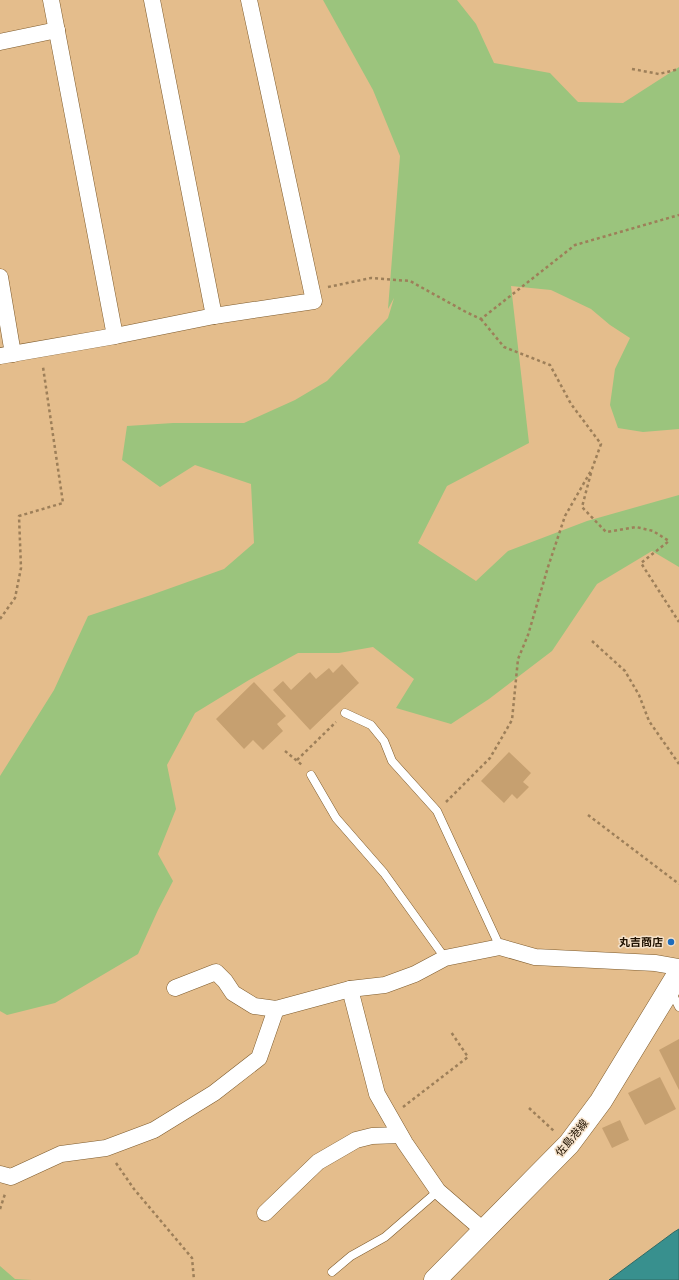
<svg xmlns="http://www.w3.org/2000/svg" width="679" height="1280" font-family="Signika,'Noto Sans JP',sans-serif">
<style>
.green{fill:#9bc47d}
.water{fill:#38908e;stroke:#316a64}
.building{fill:#c6a070}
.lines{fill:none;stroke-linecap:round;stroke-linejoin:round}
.service-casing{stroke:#7e5b2c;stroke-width:9}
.minor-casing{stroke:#7e5b2c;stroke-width:17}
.secondary-casing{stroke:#7e5b2c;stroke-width:23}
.path{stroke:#9d7f59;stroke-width:2.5;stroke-dasharray:3 3;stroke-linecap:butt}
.service{stroke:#fff;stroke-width:8}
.minor{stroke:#fff;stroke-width:16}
.secondary{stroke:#fff;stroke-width:22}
.poi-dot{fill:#1d6cbb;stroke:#f5e1c9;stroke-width:1.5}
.labels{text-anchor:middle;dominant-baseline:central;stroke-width:3;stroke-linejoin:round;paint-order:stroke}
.poi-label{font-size:11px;font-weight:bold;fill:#201201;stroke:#f5e1c9;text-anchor:end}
.street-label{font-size:11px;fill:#201201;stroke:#f5e1c9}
</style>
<rect width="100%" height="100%" fill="#e4bd8c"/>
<g class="green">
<polygon points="323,0 457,0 476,24 494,63 550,73 578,102 623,103 679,67 679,429 643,432 618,428 610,405 615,369 630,338 610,325 591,309 551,290 511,286 529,443 447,486 418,543 476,581 508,551 587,521 679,495 679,567 652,551 597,584 552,651 489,699 451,724 396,708 414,679 373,647 339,653 298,653 249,680 195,713 167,765 176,809 158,854 173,881 158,910 138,954 55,1003 7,1015 0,1011 0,776 54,690 88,616 151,595 224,569 254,543 251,484 195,465 160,487 122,460 127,426 173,423 244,423 295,400 327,381 388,318 394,298 388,309 400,156 373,90"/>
<polygon points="0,1266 15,1279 32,1280 0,1280"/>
</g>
<polygon class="water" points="679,1229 679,1280 609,1280 674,1232"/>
<g class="building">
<polygon points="342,664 359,683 310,730 273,690 283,681 291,690 310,672 316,679 329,668 333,673"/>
<polygon points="254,682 286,716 277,724 283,731 263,750 253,740 244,749 216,719"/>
<polygon points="509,752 531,773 523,782 529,787 517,799 512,794 504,803 481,781"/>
<polygon points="679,1039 679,1090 659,1050"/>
<polygon points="660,1077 676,1109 645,1125 628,1093"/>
<polygon points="620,1120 629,1140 612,1148 602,1128"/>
</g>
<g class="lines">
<g class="service-casing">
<g id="service">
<polyline points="345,713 371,725 384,741 392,761 437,811 500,947"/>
<polyline points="311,775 336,818 384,873 445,958"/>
<polyline points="671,991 679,1007"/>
<polyline points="332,1272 351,1256 385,1237 438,1191"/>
</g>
</g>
<g class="minor-casing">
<g id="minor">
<polyline points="51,0 115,336"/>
<polyline points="152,0 214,316"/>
<polyline points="0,42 57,30"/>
<polyline points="0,277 13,354"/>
<polyline points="0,356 115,336 214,316 314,301 249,0"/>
<polyline points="175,988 216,972 225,981 233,993 254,1006 276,1009 350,989 385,985 415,974 445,958 500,947 535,957 655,963 679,967"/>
<polyline points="350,989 377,1094 405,1143 438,1191 483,1230"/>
<polyline points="0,1174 11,1177 61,1154 106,1148 154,1130 214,1093 259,1058 276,1009"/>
<polyline points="265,1213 318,1162 356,1140 372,1136 400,1135"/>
</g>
</g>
<g class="secondary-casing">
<polyline id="secondary" points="435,1280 569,1144 601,1101 679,973"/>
</g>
<g class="path">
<polyline points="632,69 659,74 679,69"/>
<polyline points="328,287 371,278 410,281 466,312 481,319 575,245 679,215"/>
<polyline points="591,473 582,507 606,532 636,527 653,531 669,541 641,563 679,622"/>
<polyline points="0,619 15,598 21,568 19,516 63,503 43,367"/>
<polyline points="592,641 625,671 639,695 649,721 679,764"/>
<polyline points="285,751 302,765"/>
<polyline points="297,760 336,722"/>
<polyline points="446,802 490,758 512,720 518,659 528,635 548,567 565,516 592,469 601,444 571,404 550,365 504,347 481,319"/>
<polyline points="588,815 679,884"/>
<polyline points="403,1107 468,1057 451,1032"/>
<polyline points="529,1108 554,1131"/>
<polyline points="116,1163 134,1189 192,1258 194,1280"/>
<polyline points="0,1209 5,1194"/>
</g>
<use href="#service" class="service"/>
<use href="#minor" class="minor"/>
<use href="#secondary" class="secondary"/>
</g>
<circle class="poi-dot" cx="671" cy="942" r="4"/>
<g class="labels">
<g class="poi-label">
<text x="663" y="942">丸吉商店</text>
</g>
<g class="street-label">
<text transform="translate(572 1138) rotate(-51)">佐島港線</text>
</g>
</g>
</svg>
